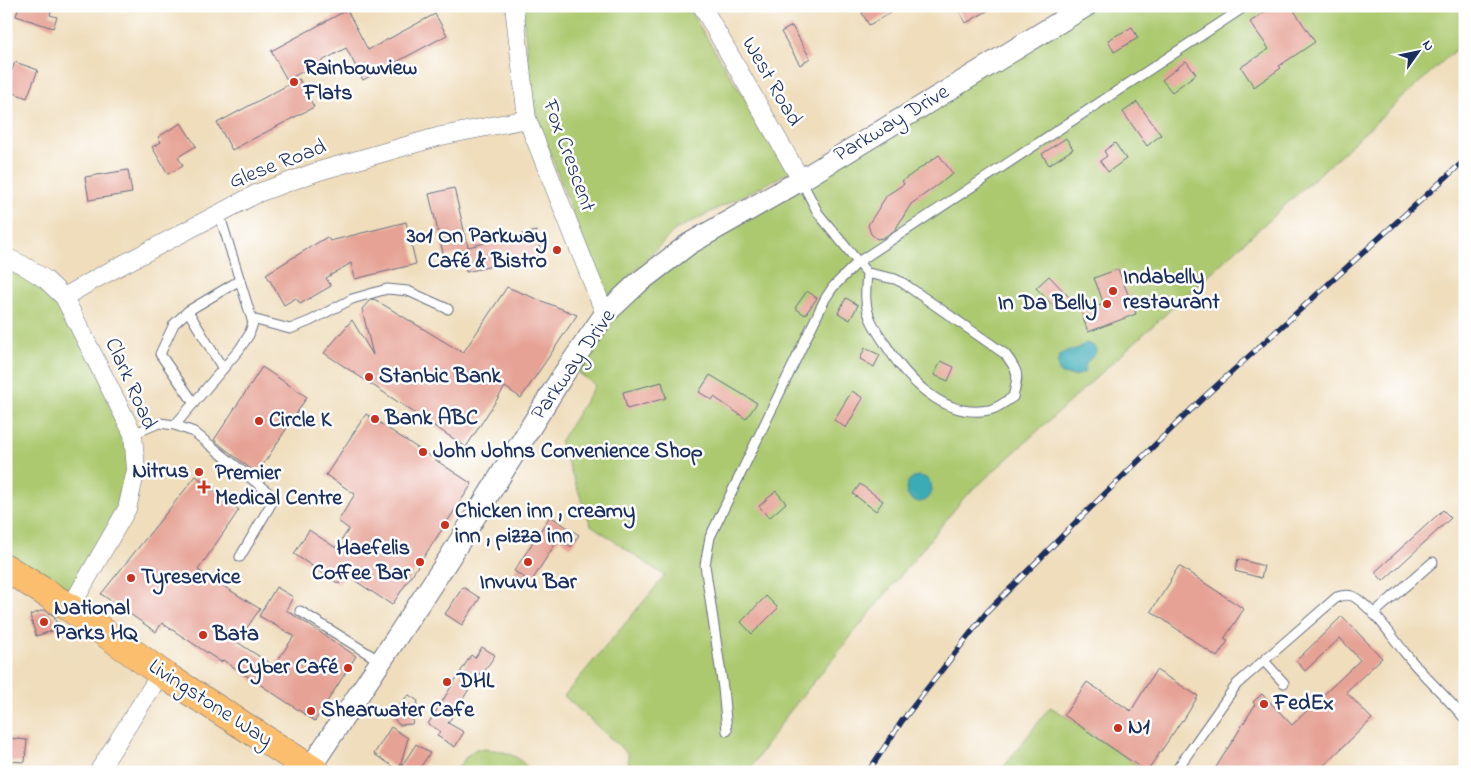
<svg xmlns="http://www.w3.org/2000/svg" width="1471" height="778" font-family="'Indie Flower',sans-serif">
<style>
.green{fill:#acc96f;stroke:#647c66}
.water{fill:#3aabb6;stroke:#2a6d8a}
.building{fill:#e6a295}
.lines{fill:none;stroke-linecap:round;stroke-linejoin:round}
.service-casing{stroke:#656c7f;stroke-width:11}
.minor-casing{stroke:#656c7f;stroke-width:19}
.tertiary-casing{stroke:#656c7f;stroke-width:23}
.trunk-casing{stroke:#656c7f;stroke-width:29}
.service{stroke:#fff;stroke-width:9}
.minor{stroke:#fff;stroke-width:18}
.tertiary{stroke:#fff;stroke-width:21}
.trunk{stroke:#fbbd6e;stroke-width:28}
.rail-casing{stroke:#1b2f5e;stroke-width:5.5}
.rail{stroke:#fff;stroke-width:4;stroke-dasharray:11;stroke-linecap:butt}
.poi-dot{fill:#c8321e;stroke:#fff;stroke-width:2}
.labels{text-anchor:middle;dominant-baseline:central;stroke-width:5;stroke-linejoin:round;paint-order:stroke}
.poi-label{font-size:22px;font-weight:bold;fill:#1b2f5e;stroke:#fff;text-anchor:start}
.street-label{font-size:22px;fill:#1b2f5e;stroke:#fff}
</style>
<rect width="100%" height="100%" fill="#fff"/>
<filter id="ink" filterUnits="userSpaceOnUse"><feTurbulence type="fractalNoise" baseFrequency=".02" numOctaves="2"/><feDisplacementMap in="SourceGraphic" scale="10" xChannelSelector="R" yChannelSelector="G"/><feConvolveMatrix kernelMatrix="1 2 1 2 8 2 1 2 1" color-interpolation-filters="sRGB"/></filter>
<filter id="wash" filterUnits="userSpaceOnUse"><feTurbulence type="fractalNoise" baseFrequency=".0096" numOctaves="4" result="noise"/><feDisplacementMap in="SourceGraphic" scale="20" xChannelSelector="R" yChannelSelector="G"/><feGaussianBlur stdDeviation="1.12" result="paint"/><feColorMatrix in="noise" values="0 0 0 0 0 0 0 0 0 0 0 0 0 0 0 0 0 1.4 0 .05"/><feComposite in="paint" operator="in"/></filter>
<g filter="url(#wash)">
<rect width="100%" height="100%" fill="#efddbb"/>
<g class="green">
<polygon points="522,6 687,6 790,172 675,230 605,302 533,106"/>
<polygon points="1091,6 1465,6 1465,41 963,499 787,715 748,772 629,772 628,754 564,696 665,576 591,525 560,442 595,385 575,370 609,312 699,240"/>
<polygon points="6,256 45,279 111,392 136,470 72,607 6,562"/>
<polygon points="1050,707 1064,715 1147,772 1000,772"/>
<path d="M 476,749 C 497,749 519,752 530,772 L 455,772 L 467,756 Z"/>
</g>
<g class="water">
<path d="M 1086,343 C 1106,349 1091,356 1086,364 C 1086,365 1084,371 1084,373 L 1074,376 L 1061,374 C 1056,367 1056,354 1067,351 C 1071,349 1075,350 1079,348 C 1082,346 1084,344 1086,343 Z"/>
<circle cx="919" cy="489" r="13"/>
</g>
<g id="blocks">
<g class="building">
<polygon points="19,6 53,6 50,15 57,17 53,28 16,16"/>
<polygon points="873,6 902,6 869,25 862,13"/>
<polygon points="956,6 996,6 966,23"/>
<polygon points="1273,6 1291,6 1315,42 1279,66 1281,68 1254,87 1241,67 1269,49 1250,22"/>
<polygon points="347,10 368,50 435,14 447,35 363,80 346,48 287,80 271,51"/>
<polygon points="792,26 810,58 800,65 781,32"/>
<polygon points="1132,27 1138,38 1114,52 1108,40"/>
<polygon points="1186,61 1196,74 1172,92 1162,80"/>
<polygon points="15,62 38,70 27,98 6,90 6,85"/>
<polygon points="299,79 314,107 232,150 217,123"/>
<polygon points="1137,102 1161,135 1147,146 1123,112"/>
<polygon points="181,123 196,146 178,157 183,166 168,174 152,147 161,142 158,137"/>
<polygon points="1066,138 1073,149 1049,165 1042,154"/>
<polygon points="1115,143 1126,159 1108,172 1100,161 1107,156 1104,151"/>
<polygon points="939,155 953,174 911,204 895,230 883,238 877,239 871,234 868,225 887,195 904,184 902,181"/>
<polygon points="128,170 132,193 89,200 85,177"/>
<polygon points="454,188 468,247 536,231 541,255 466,272 461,253 444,257 429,194"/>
<polygon points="406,222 416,264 355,279 351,263 326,278 331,286 300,304 296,298 284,305 266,274 327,237 330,241"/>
<polygon points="1118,269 1136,314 1088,332 1081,312 1104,304 1094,278"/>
<polygon points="1049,276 1070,298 1057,310 1036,288"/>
<polygon points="507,287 577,315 521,398 505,387 466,447 324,353 352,320 373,355 362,309 369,301 374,299 463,353"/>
<polygon points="807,291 817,298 805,315 795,308"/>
<polygon points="846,298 858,305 850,320 838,313"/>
<polygon points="865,348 880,355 874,367 860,359"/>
<polygon points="941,361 954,367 948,381 934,375"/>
<polygon points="262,367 307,397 257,474 214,440"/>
<polygon points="710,375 757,403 746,419 714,397 712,400 699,392"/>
<polygon points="662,382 666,398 627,409 623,392"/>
<polygon points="852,391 863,398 846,428 834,420"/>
<polygon points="366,414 472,484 392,605 345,574 339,584 294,554 309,530 336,548 349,529 338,521 355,494 326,475"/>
<polygon points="196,476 239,510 198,570 260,609 237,642 274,666 294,636 259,616 276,587 293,597 286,610 356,656 315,721 223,660 221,662 162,623 156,632 101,594"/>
<polygon points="860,484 883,501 876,511 853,494"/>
<polygon points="776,491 786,503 769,518 759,506"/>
<polygon points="1443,510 1451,518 1383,581 1375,572"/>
<polygon points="550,516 579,535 571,547 559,538 531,582 514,571"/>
<polygon points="1238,559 1264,566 1261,578 1235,571"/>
<polygon points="1179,566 1244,609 1224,639 1228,641 1217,657 1151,611 1171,581 1170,580"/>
<polygon points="463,587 480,598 462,625 445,614"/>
<polygon points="766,596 778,608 752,634 741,622"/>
<polygon points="44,610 54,616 58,629 36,636 30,615"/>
<polygon points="1342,616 1382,658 1346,692 1372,719 1317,772 1213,772 1255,705 1253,702 1262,694 1292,725 1360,660 1340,638 1305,671 1296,661"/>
<polygon points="482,647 495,655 482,675 479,673 448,723 464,732 455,747 437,736 440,731 428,724 471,655 475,658"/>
<polygon points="1156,670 1198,696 1183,721 1182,720 1147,772 1064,715 1087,682 1131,711"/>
<polygon points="409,695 418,701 412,724 399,725 393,717 402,701"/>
<polygon points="391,727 408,738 399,770 374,754"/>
<polygon points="9,738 27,740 25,762 7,761"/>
<polygon points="416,744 430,753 417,772 398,772"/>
</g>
</g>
</g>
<g filter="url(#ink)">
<use href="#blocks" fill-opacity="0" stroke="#656c7f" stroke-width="1"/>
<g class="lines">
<g class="service-casing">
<g id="service">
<path d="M 801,180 L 818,213 L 867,273 L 895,279 L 903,283 L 1005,354 C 1019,372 1019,374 1013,397 C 1006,401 997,409 989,410 C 943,419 905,377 884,342 C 878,333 872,325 869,315 C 864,302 866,287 867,273"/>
<polyline points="188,311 223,369"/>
<polyline points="252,319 290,329 310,321 352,299 387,289 408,291 448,309"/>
<polyline points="194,403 160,354 174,324 188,311 240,280"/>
<polyline points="175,425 239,350 249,335 253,323 219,213"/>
<polyline points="133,434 159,423 175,425 194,432 269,493 271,498 271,504 240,557"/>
<polyline points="300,611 380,661"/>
<polyline points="1373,614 1433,562"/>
<polyline points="1264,661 1284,683"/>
<polyline points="727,731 723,688 705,565 710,537 825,299 833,287 858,262 1246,6"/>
<path d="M 1175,772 L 1237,684 L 1337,597 C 1343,595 1351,594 1356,598 C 1376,612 1390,634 1405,653 C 1423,676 1446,696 1465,719"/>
</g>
</g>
<g class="minor-casing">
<g id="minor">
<polyline points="514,6 527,119 605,314"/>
<polyline points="702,6 801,180"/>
<polyline points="6,257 21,264 45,279 64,297 133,434 136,470 127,509 70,608"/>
<polyline points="64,297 99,277 258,193 319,171 441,136 527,119"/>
<polyline points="98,772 161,673"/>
</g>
</g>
<g class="tertiary-casing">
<polyline id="tertiary" points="310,768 448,560 563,375 605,314 638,283 689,244 801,180 1086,6"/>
</g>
<g class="trunk-casing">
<polyline id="trunk" points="6,568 70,608 161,673 316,772"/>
</g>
<use href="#service" class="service"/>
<use href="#minor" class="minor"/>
<use href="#tertiary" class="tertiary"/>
<use href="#trunk" class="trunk"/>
<g class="rail-casing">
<polyline id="rail" points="868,772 902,721 987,612 1079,519 1203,398 1465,160"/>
</g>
<use href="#rail" class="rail"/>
</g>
</g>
<g class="poi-dot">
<circle cx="294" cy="82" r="5"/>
<circle cx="557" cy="250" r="5"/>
<circle cx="1113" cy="291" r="5"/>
<circle cx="1107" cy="304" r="5"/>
<circle cx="369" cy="377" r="5"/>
<circle cx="375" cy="419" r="5"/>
<circle cx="259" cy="421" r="5"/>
<circle cx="423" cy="452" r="5"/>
<circle cx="199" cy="472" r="5"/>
<path d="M201.5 479.5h5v5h5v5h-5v5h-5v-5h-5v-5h5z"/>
<circle cx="445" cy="525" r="5"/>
<circle cx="420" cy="562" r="5"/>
<circle cx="528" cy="562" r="5"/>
<circle cx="131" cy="578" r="5"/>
<circle cx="44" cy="622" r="5"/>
<circle cx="203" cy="635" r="5"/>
<circle cx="348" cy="668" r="5"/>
<circle cx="447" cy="682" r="5"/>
<circle cx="1264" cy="704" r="5"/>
<circle cx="311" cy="711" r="5"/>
<circle cx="1118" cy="728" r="5"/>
</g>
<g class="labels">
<g class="poi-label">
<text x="304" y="69">Rainbowview<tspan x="304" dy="25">Flats</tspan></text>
<text x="547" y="237" text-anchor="end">301 On Parkway<tspan x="547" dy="25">Café &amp; Bistro</tspan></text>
<text x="1123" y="278">Indabelly<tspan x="1123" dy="25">restaurant</tspan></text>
<text x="1097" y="304" text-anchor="end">In Da Belly</text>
<text x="379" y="377">Stanbic Bank</text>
<text x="385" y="419">Bank ABC</text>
<text x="269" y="421">Circle K</text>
<text x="433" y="452">John Johns Convenience Shop</text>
<text x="189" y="472" text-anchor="end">Nitrus</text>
<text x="215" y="474">Premier<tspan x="215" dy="25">Medical Centre</tspan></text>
<text x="455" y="512">Chicken inn , creamy<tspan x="455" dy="25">inn , pizza inn</tspan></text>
<text x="410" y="549" text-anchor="end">Haefelis<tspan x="410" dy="25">Coffee Bar</tspan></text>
<text x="141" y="578">Tyreservice</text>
<text x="528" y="583" text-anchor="middle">Invuvu Bar</text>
<text x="54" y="609">National<tspan x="54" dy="25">Parks HQ</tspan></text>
<text x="213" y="635">Bata</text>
<text x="338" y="668" text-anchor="end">Cyber Café</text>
<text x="457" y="682">DHL</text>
<text x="1274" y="704">FedEx</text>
<text x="321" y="711">Shearwater Cafe</text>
<text x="1128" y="728">N1</text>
</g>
<g class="street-label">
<text transform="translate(771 82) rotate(60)">West Road</text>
<text transform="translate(892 124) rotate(-31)">Parkway Drive</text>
<text transform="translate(568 156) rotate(70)">Fox Crescent</text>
<text transform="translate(278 165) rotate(-21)">Glese Road</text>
<text transform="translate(574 365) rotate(-55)">Parkway Drive</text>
<text transform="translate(130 384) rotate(66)">Clark Road</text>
<text transform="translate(210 704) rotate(33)">Livingstone Way</text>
</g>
</g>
<rect width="1471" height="778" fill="none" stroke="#fff" stroke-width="25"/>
<g transform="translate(1418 52) rotate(57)" stroke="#ffffff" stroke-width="4" paint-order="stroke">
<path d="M0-4L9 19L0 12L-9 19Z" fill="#1b2f5e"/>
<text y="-8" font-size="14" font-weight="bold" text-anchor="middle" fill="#1b2f5e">N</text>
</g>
</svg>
